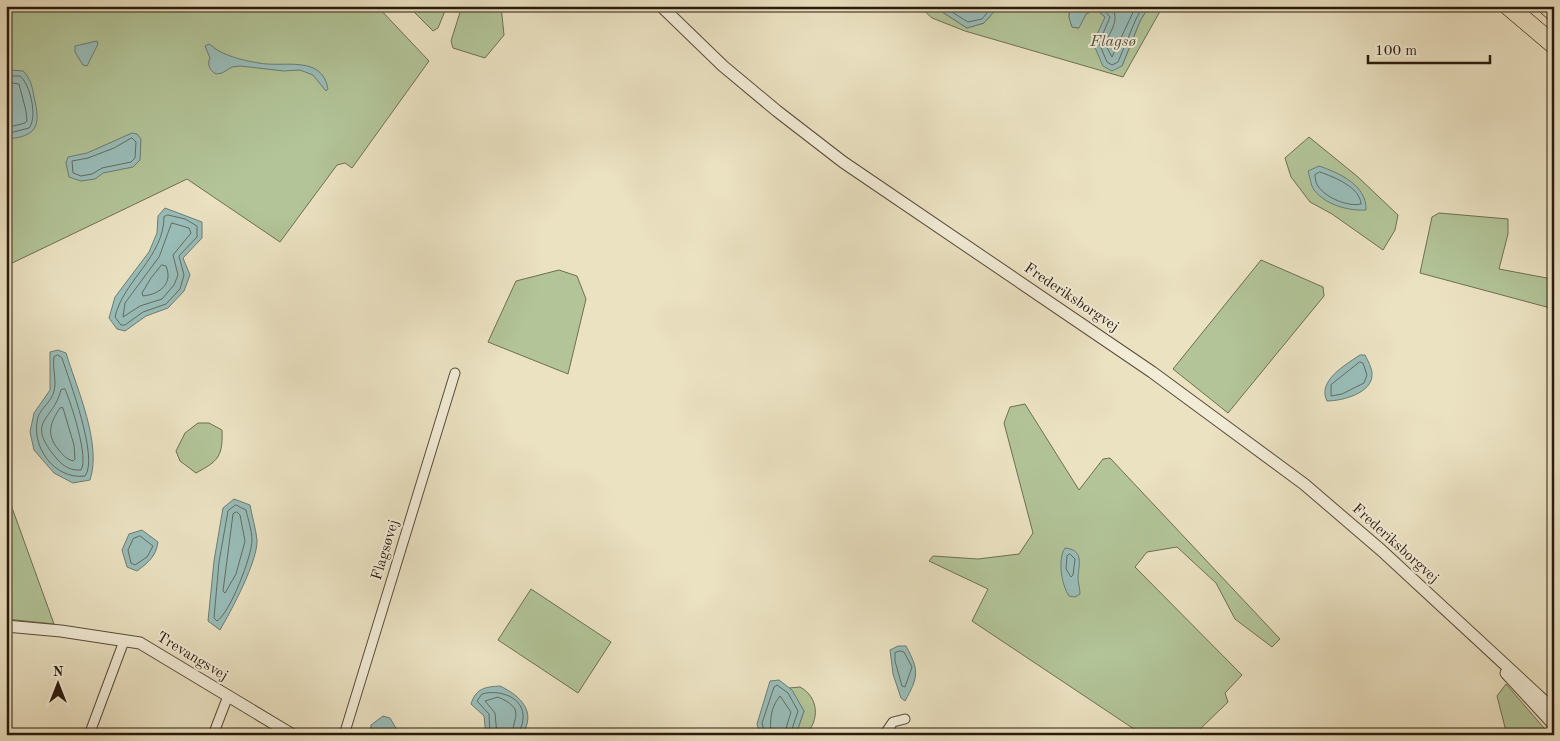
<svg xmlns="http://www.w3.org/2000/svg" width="1560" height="741" font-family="'Old Standard TT',serif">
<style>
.green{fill:#b2c498;stroke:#6e6f52}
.water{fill:#99bdb9;stroke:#6d7c74}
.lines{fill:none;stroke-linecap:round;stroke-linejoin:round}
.shore{stroke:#626c62;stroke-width:1}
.minor-casing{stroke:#5a4c3a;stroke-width:11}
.tertiary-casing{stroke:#5a4c3a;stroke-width:13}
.motorway-casing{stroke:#2a1a0c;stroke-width:19}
.minor{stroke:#f2ecd7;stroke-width:9}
.tertiary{stroke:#f2ecd7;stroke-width:11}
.motorway{stroke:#ebe2c2;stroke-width:18}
.labels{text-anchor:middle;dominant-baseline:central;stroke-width:4;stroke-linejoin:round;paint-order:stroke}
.street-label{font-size:15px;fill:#2a1a0c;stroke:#f2ecd7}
.water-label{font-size:16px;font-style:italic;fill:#515349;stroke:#f2ecd7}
</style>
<rect width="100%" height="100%" fill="#ebe2c2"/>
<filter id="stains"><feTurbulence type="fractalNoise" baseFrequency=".004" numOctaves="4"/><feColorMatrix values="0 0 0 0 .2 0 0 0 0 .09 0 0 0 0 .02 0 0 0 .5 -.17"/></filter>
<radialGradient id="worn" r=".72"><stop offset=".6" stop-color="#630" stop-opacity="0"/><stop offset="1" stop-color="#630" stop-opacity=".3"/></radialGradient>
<g class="green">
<polygon points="6,6 377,6 429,61 352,168 345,163 337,165 280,242 187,179 6,266"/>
<polygon points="408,6 447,6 438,28 433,31"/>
<polygon points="462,6 501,6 504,35 485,58 453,48 451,41"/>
<polygon points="919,6 933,6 967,28 984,23 999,6 1070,6 1069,17 1072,27 1078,28 1086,14 1096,9 1105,17 1122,66 1140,21 1149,6 1163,6 1123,77 965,31 932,18"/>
<polygon points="1309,137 1358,177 1398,215 1395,230 1383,250 1332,214 1310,202 1291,177 1285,158"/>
<polygon points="1439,213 1508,219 1508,234 1499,269 1552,279 1549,293 1554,295 1554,309 1420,273 1432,217"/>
<polygon points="1261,260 1323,287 1324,296 1228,413 1173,369"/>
<polygon points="559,270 577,276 586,299 568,374 488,342 516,281"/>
<polygon points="1025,404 1079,490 1103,459 1110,458 1280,639 1272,647 1235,619 1216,583 1177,547 1147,552 1135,567 1242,675 1225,693 1228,702 1194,735 1143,735 972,621 988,589 929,561 933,556 978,559 1019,554 1033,533 1004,423 1010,407"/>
<path d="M 198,423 L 209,423 L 222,430 C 223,457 218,461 196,473 L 180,461 L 176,451 L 185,433 Z"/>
<polygon points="6,491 54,624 6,619"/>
<polygon points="531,589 611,642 578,693 498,640"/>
<polygon points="1506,684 1550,735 1507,735 1497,696"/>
<path d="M 800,687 C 819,697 820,721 805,735 L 793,735 L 797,731 L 804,711 L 789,688 Z"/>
</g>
<g class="water">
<polygon points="933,6 999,6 984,23 967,28"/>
<polygon points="1070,6 1149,6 1140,21 1122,66 1112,71 1103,66 1093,43 1105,17 1096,9 1086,14 1079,28 1072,27 1069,17"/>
<polygon points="97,41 98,44 87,66 83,65 75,52 75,46"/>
<path d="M 209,44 C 213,46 217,51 221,52 C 233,58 246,61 259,63 C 283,68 322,54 328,89 L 326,91 L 313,75 L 300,70 L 284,71 L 240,66 L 232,67 L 222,73 L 216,74 C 209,70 207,64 210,58 L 205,46 Z"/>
<path d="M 11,70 L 23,71 C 31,79 32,86 34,97 C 41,125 38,137 6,139 L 6,71 Z"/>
<polygon points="132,133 137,134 141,139 140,160 133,167 103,173 95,179 81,181 69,177 66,163 68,157 87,153"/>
<path d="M 1319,166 C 1339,173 1367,185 1366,210 C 1348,211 1326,205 1314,190 C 1311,186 1310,177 1308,171 Z"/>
<polygon points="165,208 202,222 202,238 183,258 190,275 184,291 168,308 146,316 125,331 117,329 109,318 115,297 149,252 157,233 158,216"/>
<path d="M 58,350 L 66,353 C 77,389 102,444 90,480 L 73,483 L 54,473 L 34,450 L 30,432 L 34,413 L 50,390 L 50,352 Z"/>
<path d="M 1360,355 L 1365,355 C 1368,361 1372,368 1372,374 C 1373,393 1342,401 1327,401 C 1317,381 1345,365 1360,355 Z"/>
<path d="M 234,499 L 250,505 C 252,517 256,529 257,540 C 258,561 231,611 220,630 L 208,621 L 214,561 L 223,508 Z"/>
<path d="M 142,530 L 158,542 C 156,556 149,562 137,571 L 127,567 L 122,550 L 129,534 Z"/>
<path d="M 1065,548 C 1084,550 1079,563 1078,578 C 1078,583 1080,588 1080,594 L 1075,597 L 1069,596 C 1062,586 1057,560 1065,548 Z"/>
<path d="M 898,646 L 906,646 C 919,670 919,676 905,701 L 901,698 L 893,674 L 890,650 Z"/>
<polygon points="779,680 792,690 804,711 797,731 793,735 760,735 757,724 770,681"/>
<path d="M 500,686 C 521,696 537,712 522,735 L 486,735 L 484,716 L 471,704 C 476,688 485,687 500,686 Z"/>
<polygon points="383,716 390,718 400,735 370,735 371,725"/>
</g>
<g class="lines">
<g class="shore">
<polyline points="942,6 968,22 982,19 993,6"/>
<polyline points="1101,6 1110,17 1099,43 1107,62 1112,65 1118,62 1136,19 1143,6"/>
<path d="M 1110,6 C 1122,18 1110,31 1105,44 L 1112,57 L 1136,6"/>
<path d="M 6,76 L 20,76 C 30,84 38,117 29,128 L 6,134"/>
<polyline points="6,82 19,84 26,111 27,121 25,123 6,128"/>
<polygon points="132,138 136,142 135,158 131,162 102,168 92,174 81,176 73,173 72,161 88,158 114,148"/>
<path d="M 1320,172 C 1334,177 1360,187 1361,204 C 1348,207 1326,198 1318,186 C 1316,184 1315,178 1315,175 Z"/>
<path d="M 168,215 L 185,219 L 197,226 L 197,237 L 179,256 L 184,275 L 180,289 L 166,304 L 143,312 L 125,325 L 121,325 L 115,317 C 123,281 164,257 164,217 Z"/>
<polygon points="172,223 189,228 191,233 173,255 178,275 174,285 162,299 140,306 123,317 125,303 159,257"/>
<path d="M 162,265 L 166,266 C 173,283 161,294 143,296 L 142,293 L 151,278 Z"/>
<path d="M 58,355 L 62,358 C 69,380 99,458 85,476 C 55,480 30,447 38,417 C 41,408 52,401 54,391 C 57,381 52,368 54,357 Z"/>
<polygon points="1360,362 1363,363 1367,375 1364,383 1342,394 1331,396 1331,385"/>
<path d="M 65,389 C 71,403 89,458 81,470 C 71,471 63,466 57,459 C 24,420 53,422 61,390 Z"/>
<path d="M 63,408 L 74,445 L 75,459 L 73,461 C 66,459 62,454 58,449 C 46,434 50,423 60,408 Z"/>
<path d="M 236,505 L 246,510 C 248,519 252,531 252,540 C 252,556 230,613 217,621 L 214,618 L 219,562 L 228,511 Z"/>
<polygon points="237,512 240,515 245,541 236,574 225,593 223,591 233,514"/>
<polygon points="140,536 153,546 147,557 135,565 131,563 128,550 133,539"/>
<polygon points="1070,554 1075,559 1073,575 1071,577 1066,569 1067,556"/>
<polygon points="900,651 904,652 912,667 905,687 902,686 895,661 895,653"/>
<path d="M 490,735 L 489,714 L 477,701 L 482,694 C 499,689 525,697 523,719 C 523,725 519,729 519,735"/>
<path d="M 497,735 L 495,713 L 485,701 L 498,697 C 525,709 514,715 512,735"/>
<polyline points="765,735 762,723 774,687 777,685 788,693 798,711 790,735"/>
<path d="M 771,735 C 770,720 770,708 780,696 L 791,712 L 784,735"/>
</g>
<g class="minor-casing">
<g id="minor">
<polyline points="89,735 124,641"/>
<polyline points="213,735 228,696"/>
<polyline points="344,735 455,373"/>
<polyline points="884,735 893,722 905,719"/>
</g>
</g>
<g class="tertiary-casing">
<g id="tertiary">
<polyline points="661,6 723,66 777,111 843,162 1152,372 1304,484 1381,550 1554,710"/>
<polyline points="6,626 61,631 140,643 293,735"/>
<polyline points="1506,673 1554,725"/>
</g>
</g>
<g class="motorway-casing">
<g id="motorway">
<polyline points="1508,6 1554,45"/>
<polyline points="1547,6 1554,12"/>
</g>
</g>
<use href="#minor" class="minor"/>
<use href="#tertiary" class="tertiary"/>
<use href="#motorway" class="motorway"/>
</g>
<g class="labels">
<g class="street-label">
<text transform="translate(1071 298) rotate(34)">Frederiksborgvej</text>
<text transform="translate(1395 544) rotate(42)">Frederiksborgvej</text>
<text transform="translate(386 550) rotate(-73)">Flagsøvej</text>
<text transform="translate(192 657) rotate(31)">Trevangsvej</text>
</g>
<g class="water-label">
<text x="1113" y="42">Flagsø</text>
</g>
</g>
<rect width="1560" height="741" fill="none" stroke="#ebe2c2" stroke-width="25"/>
<rect x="8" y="8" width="1545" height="726" fill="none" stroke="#2a1a0c" stroke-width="2.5"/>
<rect x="12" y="12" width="1535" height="716" fill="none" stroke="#2a1a0c"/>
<g transform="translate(58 684)" stroke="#f2ecd7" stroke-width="4" paint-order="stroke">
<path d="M0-4L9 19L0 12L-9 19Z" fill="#2a1a0c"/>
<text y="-8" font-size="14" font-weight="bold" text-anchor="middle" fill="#2a1a0c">N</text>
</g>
<path d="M1368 55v8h122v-8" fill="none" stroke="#2a1a0c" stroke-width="2.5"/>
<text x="1375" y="55" font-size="15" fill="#2a1a0c" stroke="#f2ecd7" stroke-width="4" paint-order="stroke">100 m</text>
<rect width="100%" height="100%" filter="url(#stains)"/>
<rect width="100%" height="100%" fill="url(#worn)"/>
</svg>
